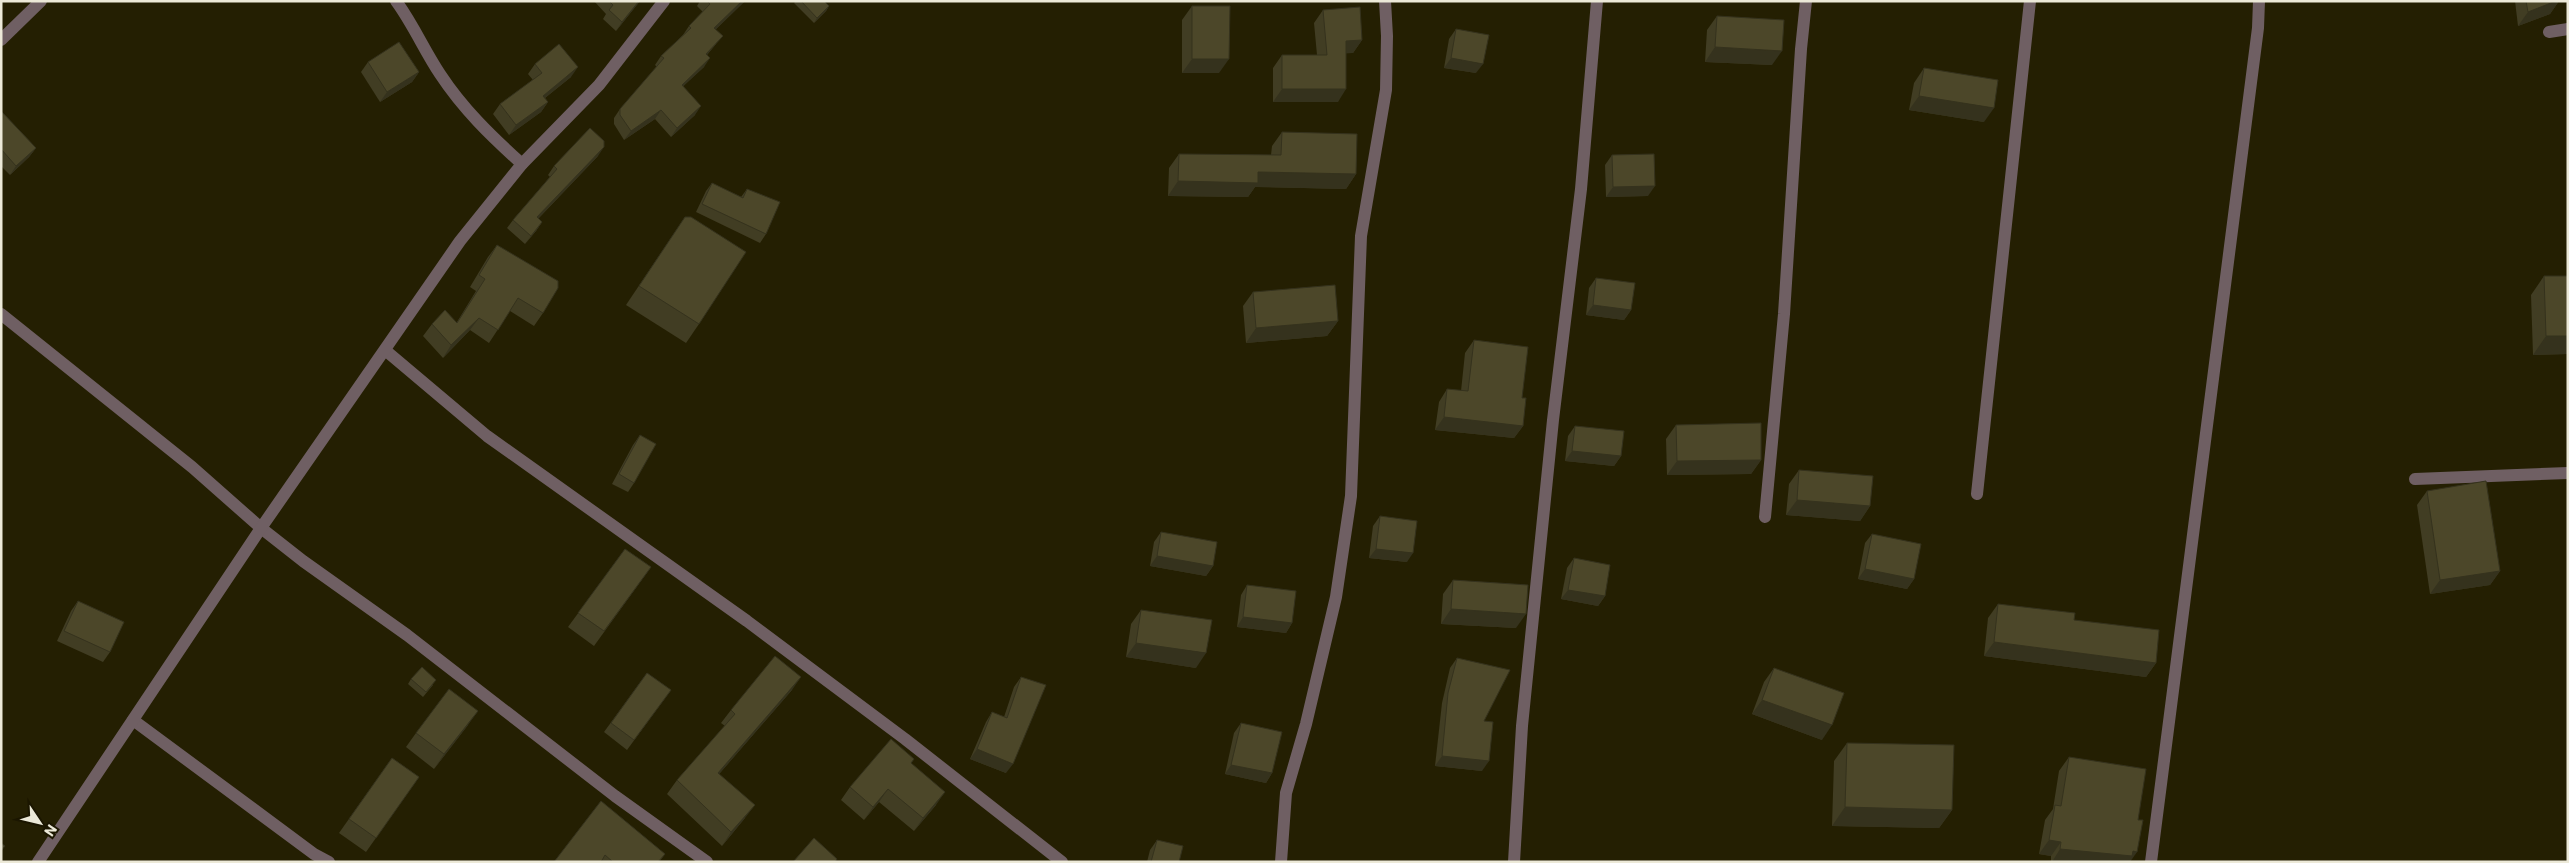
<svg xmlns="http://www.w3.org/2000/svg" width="2569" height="863" font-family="Commissioner,sans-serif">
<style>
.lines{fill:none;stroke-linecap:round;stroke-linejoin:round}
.street{stroke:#6f5f63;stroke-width:12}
.wall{fill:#413d23}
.shaded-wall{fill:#35321d}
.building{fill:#4c4729;stroke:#35321d}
</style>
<rect width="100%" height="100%" fill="#241f02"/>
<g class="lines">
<g class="street">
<path d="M 396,1 C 413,24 424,50 440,74 C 463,109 491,136 522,164"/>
<polyline points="2549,32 2568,29"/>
<polyline points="1,40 41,1"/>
<polyline points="1,314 192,467 261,528 303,561 407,635 615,796 707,862"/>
<polyline points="385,350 487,436 747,621 905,739 1062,862"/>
<polyline points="2415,479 2568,473"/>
<polyline points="1977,494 2030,1"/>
<polyline points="1765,517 1784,314 1801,49 1806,1"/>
<polyline points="133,720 314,854 329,862"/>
<polyline points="38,862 261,528 460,241 522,164 599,85 664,1"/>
<polyline points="1281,862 1286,793 1306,724 1336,597 1351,496 1361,236 1386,90 1387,36 1385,1"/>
<polyline points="1514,862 1522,726 1553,420 1581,189 1597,1"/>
<polyline points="2151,862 2258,28 2259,1"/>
</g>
</g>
<g class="wall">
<polygon points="594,1 640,1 616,31 603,19 606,14"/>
<polygon points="700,1 745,1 716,29 716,44 707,55 704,67 683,86 695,115 671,137 655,119 624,140 614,124 614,118 620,109 657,67 655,65 661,56 683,35 689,26 703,12 697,6"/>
<polygon points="796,1 824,1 829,6 826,11 814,23 794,3"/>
<polygon points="2515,1 2559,1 2550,14 2518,26"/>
<polygon points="1192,6 1219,73 1182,73 1182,20"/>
<polygon points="1323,10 1362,40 1353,53 1346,53 1338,102 1273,102 1273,68 1282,55 1317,55 1314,23"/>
<polygon points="1717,16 1772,65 1705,62 1707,30"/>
<polygon points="1456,29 1476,73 1444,68 1449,39"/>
<polygon points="368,62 419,72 412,82 380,102 361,72"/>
<polygon points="535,64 571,77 545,98 548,102 541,112 509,135 493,114 500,104 533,80 528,74"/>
<polygon points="1924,68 1984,122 1909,110 1914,83"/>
<polygon points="1,111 36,148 29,157 10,175 1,166"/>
<polygon points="1282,132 1356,174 1346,189 1255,187 1248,197 1168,196 1169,168 1179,154 1271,155 1272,146"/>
<polygon points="1612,155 1648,196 1606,197 1605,165"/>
<polygon points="598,156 538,219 542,222 536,231 525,244 507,228 513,220 550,177 548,175 554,166"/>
<polygon points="712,183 741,197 747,189 766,234 760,243 696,212 706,191"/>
<polygon points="685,217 699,324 686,343 626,305"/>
<polygon points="497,245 543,313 534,326 510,311 489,343 470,330 443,358 423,336 432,324 457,322 476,291 470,287 488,257"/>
<polygon points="2544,276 2568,354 2533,355 2531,295"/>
<polygon points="1596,278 1631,310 1624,320 1586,315 1589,288"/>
<polygon points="1253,292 1338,321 1327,336 1246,343 1243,306"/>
<polygon points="1474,340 1522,398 1523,426 1514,438 1435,430 1439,402 1447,389 1461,391 1465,353"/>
<polygon points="1676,425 1761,460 1751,474 1667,475 1666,439"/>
<polygon points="1575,426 1621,456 1614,466 1565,461 1568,436"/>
<polygon points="640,435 634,483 628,492 612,484 633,445"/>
<polygon points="1799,470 1870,506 1860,521 1786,515 1789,484"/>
<polygon points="2427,491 2500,571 2490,585 2430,594 2417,505"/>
<polygon points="1380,516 1407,562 1369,558 1373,526"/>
<polygon points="1161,532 1213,566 1206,576 1150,566 1154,542"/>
<polygon points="1872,534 1914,579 1907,589 1858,579 1865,543"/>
<polygon points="625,549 651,567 594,646 568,627"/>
<polygon points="1574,558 1605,596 1598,606 1561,599 1567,568"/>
<polygon points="1453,580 1516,628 1441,624 1443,594"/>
<polygon points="1247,585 1292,623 1286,633 1237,627 1241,595"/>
<polygon points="78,601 110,652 103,662 57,641 71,611"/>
<polygon points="1998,604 2074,620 2156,663 2146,677 1984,656 1988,618"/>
<polygon points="1141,610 1196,668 1126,657 1131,624"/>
<polygon points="1457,658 1484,721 1482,771 1435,766 1442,703 1450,668"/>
<polygon points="1774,668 1822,740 1752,714 1764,682"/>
<polygon points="647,673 671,690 627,750 604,732"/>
<polygon points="1021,677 1006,773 970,759 986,722 992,712 1004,717 1014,687"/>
<polygon points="411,679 433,685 423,697 408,684"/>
<polygon points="792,690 719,774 745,818 722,846 667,794 677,780 725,726 721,723 731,710"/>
<polygon points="1241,723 1272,773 1266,783 1225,774 1234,733"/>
<polygon points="468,725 434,769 406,747 416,733"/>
<polygon points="1847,743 1952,810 1939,828 1832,826 1834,761"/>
<polygon points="2069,757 2130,862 2051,862 2051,856 2039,854 2045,820 2053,809 2059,771"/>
<polygon points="392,758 419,777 366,852 339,833"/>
<polygon points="911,764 936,805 914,831 879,802 864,820 841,800 850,787"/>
<polygon points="601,801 665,854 659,862 554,862"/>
<polygon points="1157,840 1179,862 1147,862 1150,850"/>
</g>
<g class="shaded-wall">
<polygon points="639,1 640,1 616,31 622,22"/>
<polygon points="742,1 745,1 708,37 714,28"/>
<polygon points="2556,1 2559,1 2550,14 2518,26 2528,12"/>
<polygon points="829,6 826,11 814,23 817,18"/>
<polygon points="723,36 716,44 700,63 706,54"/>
<polygon points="1362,40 1353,53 1337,54 1346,41"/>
<polygon points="1715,47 1782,51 1772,65 1705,62"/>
<polygon points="710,58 704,67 675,94 682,85"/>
<polygon points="1451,58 1483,64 1476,73 1444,68"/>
<polygon points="1192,59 1229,59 1219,73 1182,73"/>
<polygon points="578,67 571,77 536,105 543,96"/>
<polygon points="419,72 412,82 380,102 387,92"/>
<polygon points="1282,89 1346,89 1338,102 1273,102"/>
<polygon points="1919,96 1994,108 1984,122 1909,110"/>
<polygon points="548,102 541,112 509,135 516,125"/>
<polygon points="701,106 695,115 671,137 677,128"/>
<polygon points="661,110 655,119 624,140 631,131"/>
<polygon points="604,147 598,156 531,226 537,217"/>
<polygon points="36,148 29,157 10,175 16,166"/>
<polygon points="1258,172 1356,174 1346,189 1255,187 1248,197 1168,196 1178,181"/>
<polygon points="1655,186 1648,196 1606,197 1613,187"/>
<polygon points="542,222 536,231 525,244 531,236"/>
<polygon points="1593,305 1631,310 1624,320 1586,315"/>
<polygon points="479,318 470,330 443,358 451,345"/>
<polygon points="1338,321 1327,336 1246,343 1256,328"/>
<polygon points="2546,336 2568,336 2568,354 2533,355"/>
<polygon points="1444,417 1523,426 1514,438 1435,430"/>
<polygon points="1572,451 1621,456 1614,466 1565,461"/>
<polygon points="1761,460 1751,474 1667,475 1677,461"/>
<polygon points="1797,500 1870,506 1860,521 1786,515"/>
<polygon points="1376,549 1413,553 1407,562 1369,558"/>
<polygon points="1157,556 1213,566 1206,576 1150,566"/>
<polygon points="1865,569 1914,579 1907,589 1858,579"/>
<polygon points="2500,571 2490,585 2430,594 2440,580"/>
<polygon points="1568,590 1605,596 1598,606 1561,599"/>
<polygon points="1451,609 1526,614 1516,628 1441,624"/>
<polygon points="1243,617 1292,623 1286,633 1237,627"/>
<polygon points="1994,642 2156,663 2146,677 1984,656"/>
<polygon points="1136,643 1206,653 1196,668 1126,657"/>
<polygon points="801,677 792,690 708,787 718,773"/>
<polygon points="1762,700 1832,725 1822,740 1752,714"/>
<polygon points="478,711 468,725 434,769 444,754"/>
<polygon points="977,749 1013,764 1006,773 970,759"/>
<polygon points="1442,756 1489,761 1482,771 1435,766"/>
<polygon points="1231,765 1272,773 1266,783 1225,774"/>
<polygon points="888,789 879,802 864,820 873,807"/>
<polygon points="945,792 936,805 914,831 923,818"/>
<polygon points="755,805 745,818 722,846 731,832"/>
<polygon points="1845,807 1952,810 1939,828 1832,826"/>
<polygon points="2049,840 2061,842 2051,856 2039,854"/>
<polygon points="2060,849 2133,851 2137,852 2130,862 2052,862"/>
</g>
<g class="building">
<polygon points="609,1 639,1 622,22 609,10 613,5"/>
<polygon points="707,1 742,1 714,28 723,36 706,54 710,58 682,85 701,106 677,128 661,110 631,131 620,115 620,109 664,58 661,56 691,28 689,26 710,4"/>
<polygon points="801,1 824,1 829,6 817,18"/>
<polygon points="2526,1 2556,1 2528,12"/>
<polygon points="1192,6 1230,6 1229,59 1192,59"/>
<polygon points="1360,7 1362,40 1346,41 1346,89 1282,89 1282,55 1327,55 1323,10"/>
<polygon points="1717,16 1784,20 1782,51 1715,47"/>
<polygon points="1456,29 1489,35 1483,64 1451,58"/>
<polygon points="399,42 419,72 387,92 368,62"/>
<polygon points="559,44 578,67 543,96 548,102 516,125 500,104 542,73 535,64"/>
<polygon points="1924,68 1998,80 1994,108 1919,96"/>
<polygon points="1,111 36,148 16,166 1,149"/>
<polygon points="590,128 604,141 604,147 537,217 542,222 531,236 513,220 557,169 554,166"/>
<polygon points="1282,132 1357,134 1356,174 1258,172 1258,183 1178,181 1179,154 1281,155"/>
<polygon points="1654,154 1655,186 1613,187 1612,155"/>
<polygon points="712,183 743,198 747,189 780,202 766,234 702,204"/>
<polygon points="685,217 691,217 746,252 699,324 639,286"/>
<polygon points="497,245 558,281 558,288 543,313 518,298 498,330 479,318 451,345 432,324 445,310 457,323 485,279 479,275"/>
<polygon points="2544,276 2568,276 2568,336 2546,336"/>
<polygon points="1596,278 1635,283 1631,310 1593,305"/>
<polygon points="1335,285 1338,321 1256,328 1253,292"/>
<polygon points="1474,340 1528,347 1522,398 1526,398 1523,426 1444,417 1447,389 1468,391"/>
<polygon points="1761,423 1761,460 1677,461 1676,425"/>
<polygon points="1575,426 1624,431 1621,456 1572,451"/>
<polygon points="640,435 656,444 634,483 619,474"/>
<polygon points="1799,470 1873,476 1870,506 1797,500"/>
<polygon points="2486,481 2500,571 2440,580 2427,491"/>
<polygon points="1380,516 1417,521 1413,553 1376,549"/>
<polygon points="1161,532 1217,542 1213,566 1157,556"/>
<polygon points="1872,534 1921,544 1914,579 1865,569"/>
<polygon points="625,549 651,567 604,631 578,613"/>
<polygon points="1574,558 1610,565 1605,596 1568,590"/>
<polygon points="1453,580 1528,585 1526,614 1451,609"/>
<polygon points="1247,585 1296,591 1292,623 1243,617"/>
<polygon points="78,601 124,622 110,652 64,631"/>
<polygon points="1998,604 2075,613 2074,620 2159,630 2156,663 1994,642"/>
<polygon points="1141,610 1212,620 1206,653 1136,643"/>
<polygon points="775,656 801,677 718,773 755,805 731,832 677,780 735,714 731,710"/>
<polygon points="1457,658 1510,670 1484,721 1493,722 1489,761 1442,756 1448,693"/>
<polygon points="422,667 436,680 426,692 411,679"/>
<polygon points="1774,668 1844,693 1832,725 1762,700"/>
<polygon points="647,673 671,690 634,740 611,723"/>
<polygon points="1021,677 1046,685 1013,764 977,749 992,712 1007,718"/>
<polygon points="449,689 478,711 444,754 416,733"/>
<polygon points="1241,723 1282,732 1272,773 1231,765"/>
<polygon points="891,739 914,759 911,763 945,792 923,818 888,789 873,807 850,787"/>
<polygon points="1847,743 1954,745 1952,810 1845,807"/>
<polygon points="2069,757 2146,769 2138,820 2143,820 2137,852 2133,851 2132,856 2060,849 2061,842 2049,840 2055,805 2061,806"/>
<polygon points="392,758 419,777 376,838 349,819"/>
<polygon points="601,801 665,854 658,862 613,862 605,855 601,862 554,862"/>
<polygon points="814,838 837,859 835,862 793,862"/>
<polygon points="1157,840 1183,846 1179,862 1151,862"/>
<polygon points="1,843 5,846 1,851"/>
</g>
<rect width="2569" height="863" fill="none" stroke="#ece9d8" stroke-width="5"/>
<g transform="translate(40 823) rotate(125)" stroke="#1b1600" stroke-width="4" paint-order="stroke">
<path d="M0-4L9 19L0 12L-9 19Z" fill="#ece9d8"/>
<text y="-8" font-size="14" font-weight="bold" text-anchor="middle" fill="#ece9d8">N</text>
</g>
</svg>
